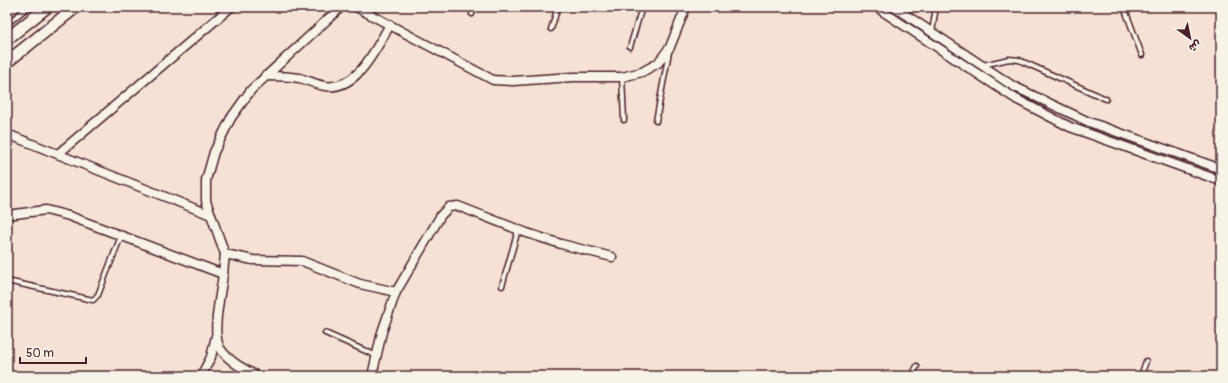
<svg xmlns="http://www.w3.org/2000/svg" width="1228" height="383" font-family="Pangolin,'Playpen Sans Arabic',sans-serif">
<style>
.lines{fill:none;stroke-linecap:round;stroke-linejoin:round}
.service-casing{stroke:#4a1f2b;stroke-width:7}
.minor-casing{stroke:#4a1f2b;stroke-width:11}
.secondary-casing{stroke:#4a1f2b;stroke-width:14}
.service{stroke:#f7f3e8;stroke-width:4}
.minor{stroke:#f7f3e8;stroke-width:8}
.secondary{stroke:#f7f3e8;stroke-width:11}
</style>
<rect width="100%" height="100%" fill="#f6e2d5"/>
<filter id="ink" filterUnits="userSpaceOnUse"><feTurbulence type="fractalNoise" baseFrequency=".025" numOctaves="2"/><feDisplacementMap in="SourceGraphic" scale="8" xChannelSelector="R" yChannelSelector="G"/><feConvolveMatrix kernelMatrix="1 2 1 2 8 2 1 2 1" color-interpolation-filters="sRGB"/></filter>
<g filter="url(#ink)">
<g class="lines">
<g class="service-casing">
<g id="service">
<polyline points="1124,7 1142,55"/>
<polyline points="472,14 475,7"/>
<polyline points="7,24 28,7"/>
<polyline points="551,29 558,7"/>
<polyline points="932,32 936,7"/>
<polyline points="630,47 642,7"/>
<polyline points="983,65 1009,59 1019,60 1106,99"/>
<polyline points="622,77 624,120"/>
<polyline points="656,121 669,52"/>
<polyline points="7,281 93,300 98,295 121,236"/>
<polyline points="502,286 518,230"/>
<polyline points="325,333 377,356"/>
<polyline points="912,376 917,366"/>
<polyline points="1141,376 1146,361"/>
</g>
</g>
<g class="minor-casing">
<g id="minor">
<polyline points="356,7 493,80 513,81 573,77 622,77 642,72 658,63 670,47 686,7"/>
<polyline points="876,7 1016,99 1070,127 1221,181"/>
<polyline points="894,7 1013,86 1089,122 1221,169"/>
<path d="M 265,76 C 276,76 288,76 299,78 C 308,80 317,85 325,86 C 358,91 376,47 390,25"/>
<polyline points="7,134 211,215"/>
<polyline points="58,154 231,7"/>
<path d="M 7,215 L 46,210 L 69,216 L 223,274 C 221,293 211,333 220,348 C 228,361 244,369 257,376"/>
<polyline points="225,254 253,260 302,261 360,284 396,292"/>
<polyline points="223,274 225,254 206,201 206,180 214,152 231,118 251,90 341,7"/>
<polyline points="201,376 211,357 216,336"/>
<polyline points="372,376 382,332 396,292 441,215 449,207 458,206 527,233 561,244 612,257"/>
</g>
</g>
<g class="secondary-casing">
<g id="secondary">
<polyline points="7,39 47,7"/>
<polyline points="7,62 76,7"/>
</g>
</g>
<use href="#service" class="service"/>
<use href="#minor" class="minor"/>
<use href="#secondary" class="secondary"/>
</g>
</g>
<rect width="1228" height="383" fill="none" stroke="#f7f3e8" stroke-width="24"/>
<rect x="12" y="12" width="1204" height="359" fill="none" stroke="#4a1f2b" stroke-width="1.5" filter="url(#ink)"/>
<g transform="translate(1190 38) rotate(147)" stroke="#f7f3e8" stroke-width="3" paint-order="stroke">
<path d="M0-3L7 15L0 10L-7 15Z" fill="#4a1f2b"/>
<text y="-6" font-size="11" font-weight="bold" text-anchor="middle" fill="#4a1f2b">ش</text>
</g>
<path d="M20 357v6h66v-6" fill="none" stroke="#4a1f2b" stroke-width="2"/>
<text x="26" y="357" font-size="12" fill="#4a1f2b" stroke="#f7f3e8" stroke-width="3" paint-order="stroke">50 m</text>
</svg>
